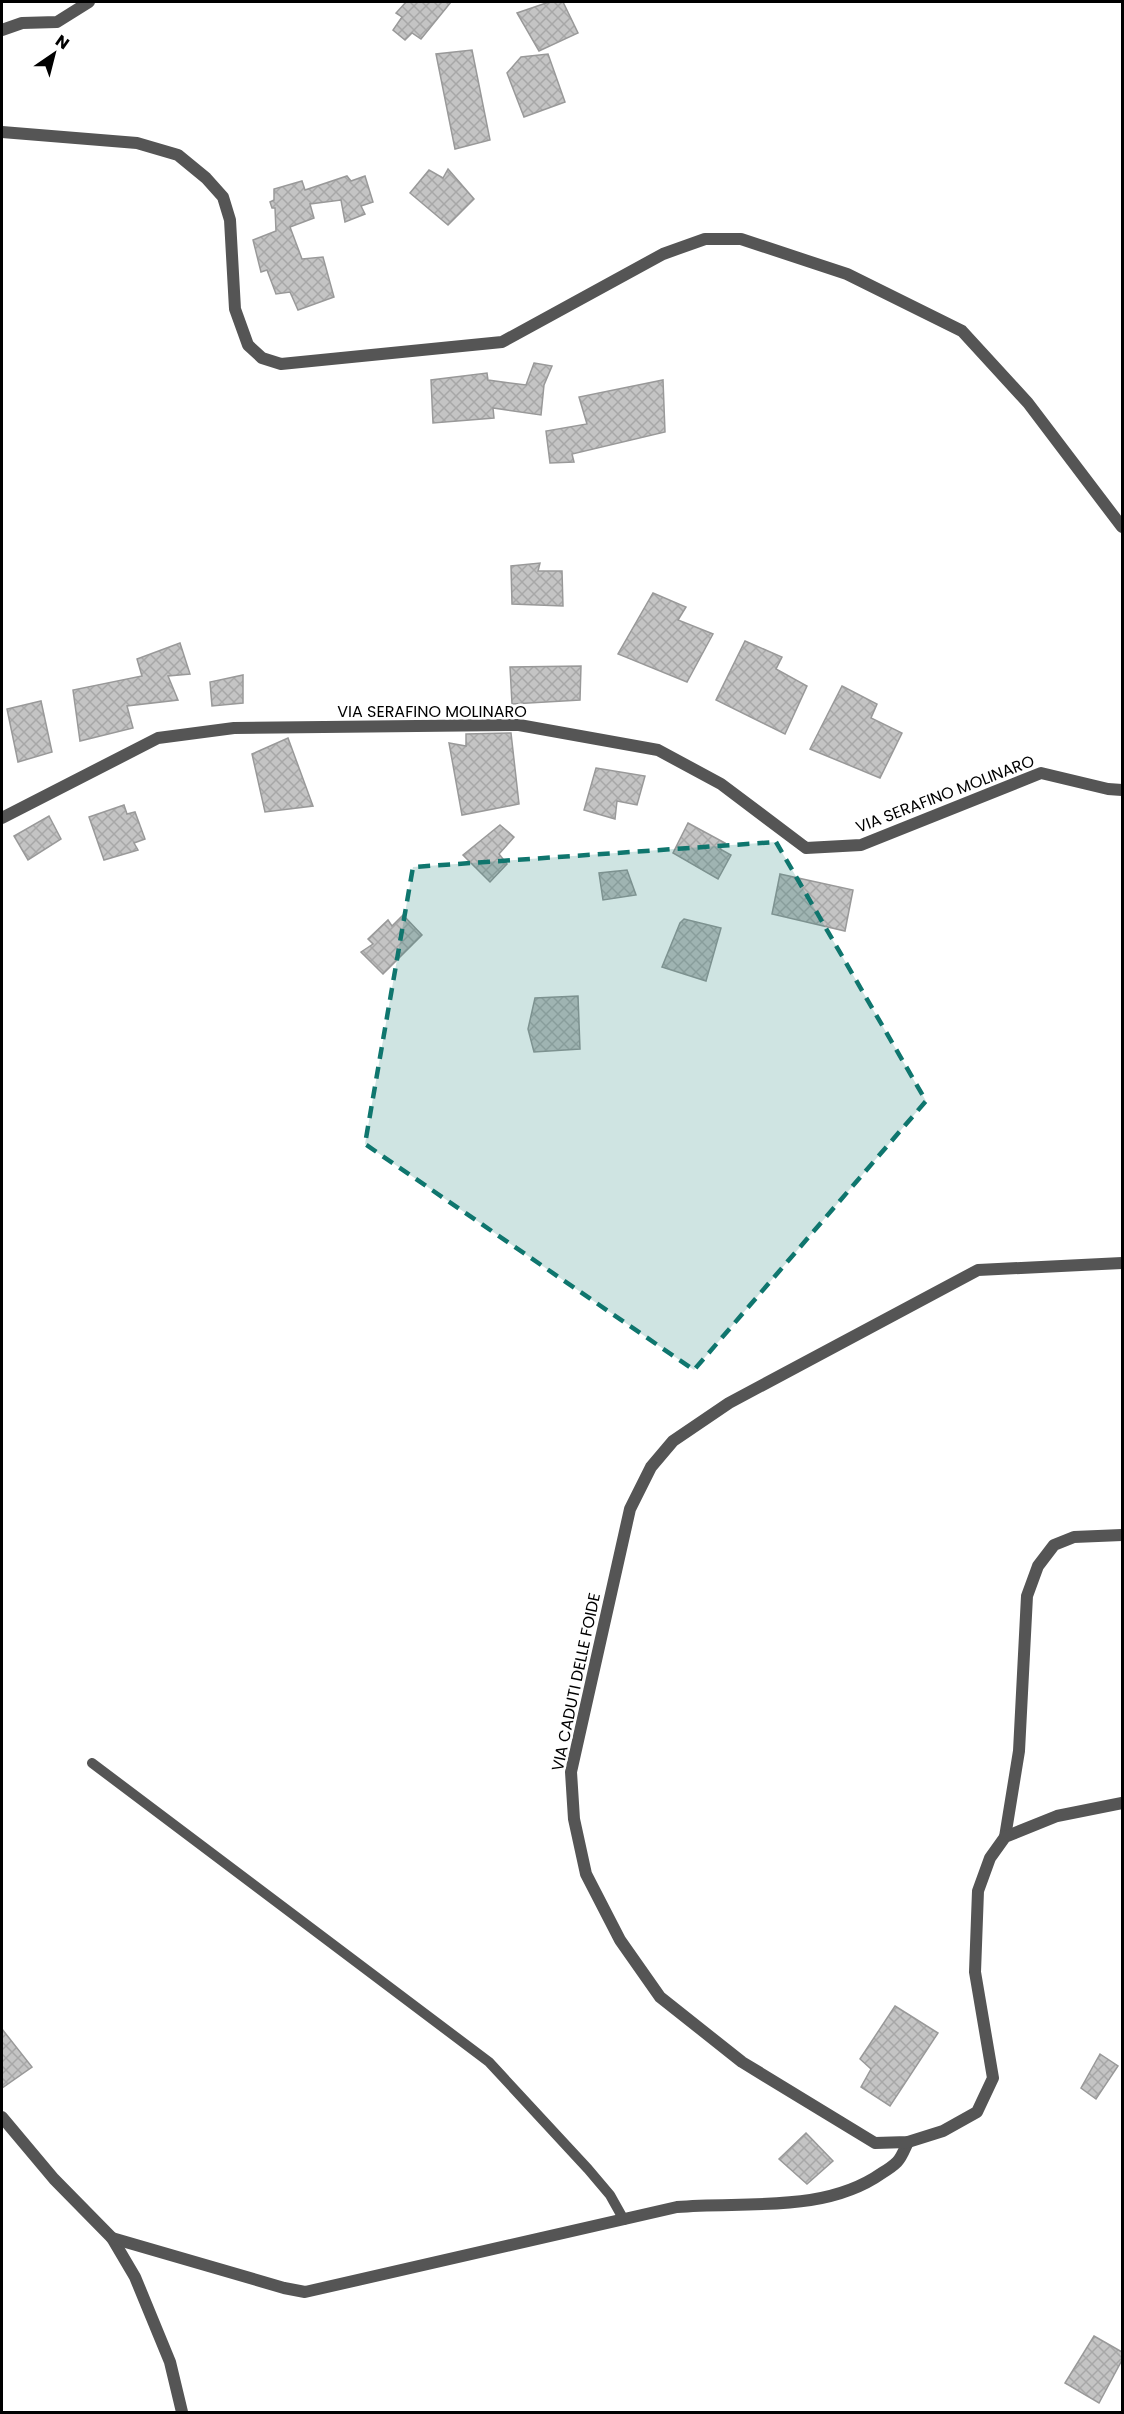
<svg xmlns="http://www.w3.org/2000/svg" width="1124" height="2414" font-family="Poppins,sans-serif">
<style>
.building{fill:url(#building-cross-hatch);stroke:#999;stroke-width:1.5}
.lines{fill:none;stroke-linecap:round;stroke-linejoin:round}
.service{stroke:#555;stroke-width:10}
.minor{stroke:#555;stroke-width:12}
.tertiary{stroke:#555;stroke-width:12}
.marked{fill:#0f766e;fill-opacity:0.2;stroke:#0f766e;stroke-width:4.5;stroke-dasharray:12 8;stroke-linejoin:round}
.labels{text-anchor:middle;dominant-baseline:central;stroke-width:5;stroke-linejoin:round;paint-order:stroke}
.street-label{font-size:16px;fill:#000;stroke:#fff}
</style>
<defs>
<pattern id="building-cross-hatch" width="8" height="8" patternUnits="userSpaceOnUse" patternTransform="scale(1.5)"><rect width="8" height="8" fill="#c4c4c4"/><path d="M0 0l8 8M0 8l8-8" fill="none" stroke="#a7a7a7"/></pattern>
</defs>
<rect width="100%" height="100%" fill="#fff"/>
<g class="building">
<polygon points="406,2 451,2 421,39 412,33 405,40 393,30 402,17 396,13"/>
<polygon points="549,2 563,2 578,33 539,51 517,13"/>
<polygon points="472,50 490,140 455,149 436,54"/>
<polygon points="548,54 565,102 524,117 507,73 521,57"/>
<polygon points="448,169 474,199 448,225 410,193 429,170 443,178"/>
<polygon points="347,176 351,181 365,176 373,202 361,206 365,214 345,222 341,200 310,204 314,218 290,227 302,259 323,257 334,297 298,310 290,292 276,294 267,270 261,272 253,240 276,231 275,208 272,208 270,202 274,200 274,189 302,181 305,190"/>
<polygon points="534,363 552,366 544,385 541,415 493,408 494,418 433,423 431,380 487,373 488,380 526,385"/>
<polygon points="663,380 665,432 572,454 574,462 550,463 546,431 587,424 579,397"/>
<polygon points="540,563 538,571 562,571 563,606 512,604 511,566"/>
<polygon points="653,593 686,607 678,620 713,634 687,682 618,654"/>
<polygon points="745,641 782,657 776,669 807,686 785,734 716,700"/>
<polygon points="180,643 190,674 168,676 178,700 127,706 133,728 80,741 73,690 142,676 137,659"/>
<polygon points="581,666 580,700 512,704 510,667"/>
<polygon points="243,675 243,703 212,706 210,682"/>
<polygon points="842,686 877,704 871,718 902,733 880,778 810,749"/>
<polygon points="41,701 52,752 18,762 7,709"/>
<polygon points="511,733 519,804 462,815 449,743 466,746 466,734"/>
<polygon points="288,738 313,806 265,812 252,754"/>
<polygon points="596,768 645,776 637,805 617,801 615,819 584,810"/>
<polygon points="124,805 127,814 135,812 145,839 134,843 138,850 104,860 89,817"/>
<polygon points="49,816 61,839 28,860 14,836"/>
<polygon points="688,823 725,843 720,849 731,855 718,879 673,853"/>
<polygon points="500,825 514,837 499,854 507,864 490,882 463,855"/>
<polygon points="627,870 636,895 603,900 599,873"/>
<polygon points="780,874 853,890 845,931 772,914"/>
<polygon points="403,915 422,935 383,974 361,952 373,944 368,939 388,920 392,926"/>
<polygon points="684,919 721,928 706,981 662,967 680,923"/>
<polygon points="578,996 580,1049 534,1052 528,1029 535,998"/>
<polygon points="895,2006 938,2033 890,2106 861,2087 871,2069 860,2059"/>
<polygon points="2,2029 32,2067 2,2088"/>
<polygon points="1100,2054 1118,2066 1096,2099 1081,2088"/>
<polygon points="806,2133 833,2161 807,2184 779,2159"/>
<polygon points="1094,2336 1122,2352 1122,2360 1099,2403 1065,2383"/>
</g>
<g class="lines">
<polyline class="service" points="92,1763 489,2062 588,2169 610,2195 624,2220"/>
<g class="minor">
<polyline points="2,818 158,738 234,728 519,725 658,750 721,784 806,848 861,845 1041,773 1108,789 1122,790"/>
<polyline points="1005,1837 1019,1751 1027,1596 1038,1566 1054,1545 1074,1537 1122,1535"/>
<polyline points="2,2117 54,2179 112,2238 135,2277 170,2362 182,2412"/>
<path d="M 112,2238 L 284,2288 L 305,2292 L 677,2207 C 744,2201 824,2214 882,2173 C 887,2170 893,2166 897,2162 C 902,2157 905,2148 908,2142"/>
</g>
<g class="tertiary">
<polyline points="2,30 22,23 57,22 89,2"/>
<polyline points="2,132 137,143 178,155 206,178 223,197 230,220 235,309 248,345 262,358 281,364 502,342 663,254 705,239 741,239 847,274 962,331 1028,403 1122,527"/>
<polyline points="1122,1263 978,1270 729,1403 673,1441 651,1467 630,1509 571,1772 574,1819 586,1874 620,1940 660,1997 742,2062 875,2143 908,2142 943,2131 977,2112 993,2078 975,1972 978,1891 990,1858 1005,1837 1057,1816 1122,1803"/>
</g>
</g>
<path class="marked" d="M 776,842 L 926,1101 L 694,1370 L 365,1144 L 413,867 Z"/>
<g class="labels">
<g class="street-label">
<text x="432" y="711">VIA SERAFINO MOLINARO</text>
<text transform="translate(945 794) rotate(-21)">VIA SERAFINO MOLINARO</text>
<text transform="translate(576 1682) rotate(-78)">VIA CADUTI DELLE FOIDE</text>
</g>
</g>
<rect width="1124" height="2414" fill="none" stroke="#000000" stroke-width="6"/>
<g transform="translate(54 54) rotate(35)" stroke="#ffffff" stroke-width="4.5" paint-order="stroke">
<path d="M0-4.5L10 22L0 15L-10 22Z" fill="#000000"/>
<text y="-9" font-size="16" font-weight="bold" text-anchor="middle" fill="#000000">N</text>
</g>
</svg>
